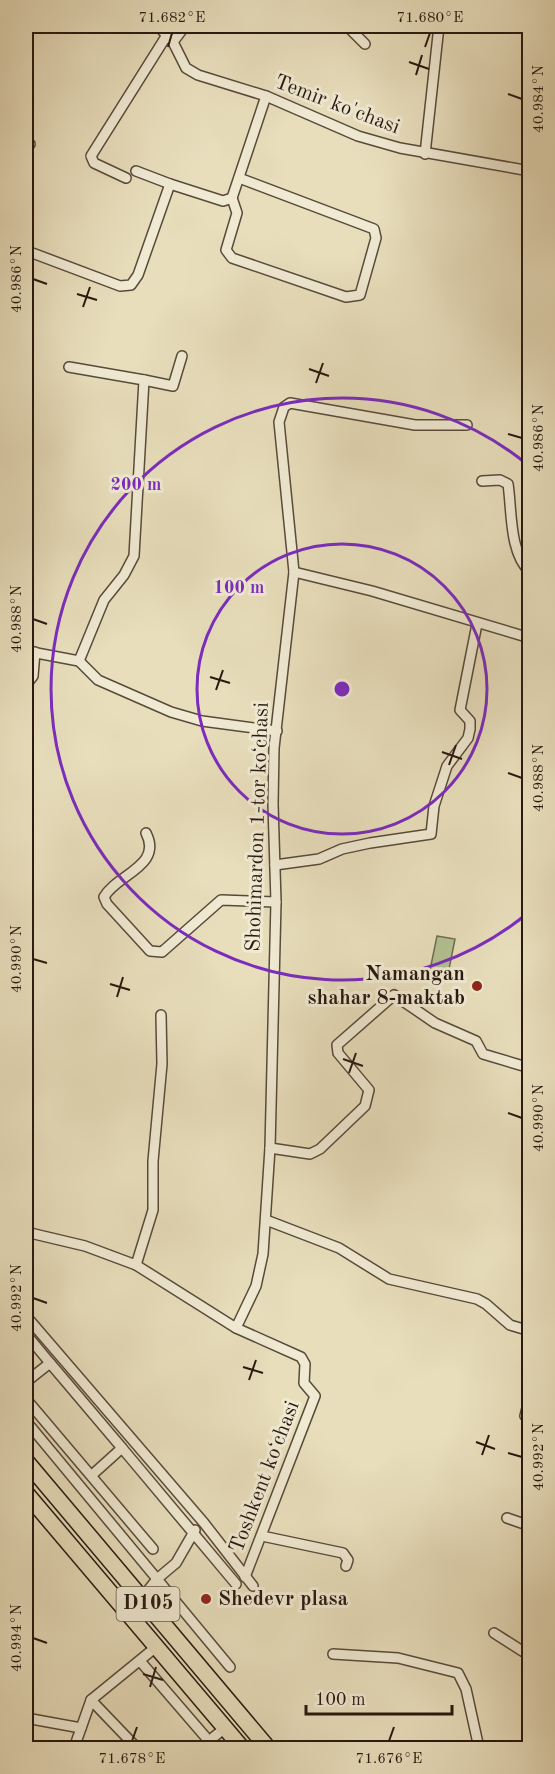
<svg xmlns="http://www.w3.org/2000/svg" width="555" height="1774" font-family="'Old Standard TT',serif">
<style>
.grass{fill:#b3c293;stroke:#6e6d52;stroke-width:1.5}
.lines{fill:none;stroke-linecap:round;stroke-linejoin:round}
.street-casing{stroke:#584a3b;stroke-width:12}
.primary-casing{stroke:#281810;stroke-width:18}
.street{stroke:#f0ead3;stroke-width:9}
.primary{stroke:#e8debc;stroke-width:15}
.ticks{fill:none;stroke:#281810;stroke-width:2}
.ring{fill:none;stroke:#7b2cbf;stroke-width:3}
.poi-dot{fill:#8f2418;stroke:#f0ead3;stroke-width:2}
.labels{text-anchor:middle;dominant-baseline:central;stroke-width:6;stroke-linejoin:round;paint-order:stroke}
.shield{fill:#f0ead3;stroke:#64574a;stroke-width:1.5}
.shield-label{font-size:20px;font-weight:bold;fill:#281810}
.street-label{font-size:21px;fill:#281810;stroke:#f0ead3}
.poi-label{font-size:21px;font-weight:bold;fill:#281810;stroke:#f0ead3;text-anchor:end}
.centre{fill:#7b2cbf;stroke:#f0ead3;stroke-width:3}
.ring-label{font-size:18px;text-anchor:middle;font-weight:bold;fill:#7b2cbf;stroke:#f0ead3;stroke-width:6;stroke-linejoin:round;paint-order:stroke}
.neatline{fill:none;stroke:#281810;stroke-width:2}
.ticks-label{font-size:15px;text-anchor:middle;fill:#281810}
</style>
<rect width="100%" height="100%" fill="#e8debc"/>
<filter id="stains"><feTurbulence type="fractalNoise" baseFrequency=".00333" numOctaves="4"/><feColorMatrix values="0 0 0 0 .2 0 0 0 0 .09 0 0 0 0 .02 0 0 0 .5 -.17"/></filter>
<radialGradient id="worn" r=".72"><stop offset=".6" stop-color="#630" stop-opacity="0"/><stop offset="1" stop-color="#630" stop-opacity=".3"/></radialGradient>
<polygon class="grass" points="437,936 455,939 448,974 430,970"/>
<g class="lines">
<g class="street-casing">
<g id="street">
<polyline points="158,26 173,42 186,68 198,75 266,96 358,136 400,148 530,171"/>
<polyline points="347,26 365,44"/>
<polyline points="173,42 185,26"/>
<polyline points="26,143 30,144"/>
<polyline points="425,154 439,26"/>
<polyline points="136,171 170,184"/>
<polyline points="126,178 94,163 91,156 167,35"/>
<polyline points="232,198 237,213 226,250 232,258 346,297 360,295 376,238 374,229 239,178"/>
<polyline points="27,251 120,286 131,285 138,275 170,184 223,201 232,198 266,96"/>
<polyline points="69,367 144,380 134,556 124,575 104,600 79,661"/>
<polyline points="144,380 173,386 182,356"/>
<path d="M 482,481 L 500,480 L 508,484 C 512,510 509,553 530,572"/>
<polyline points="294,572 279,422 284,407 290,403 415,425 467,425"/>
<polyline points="26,651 79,661 98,680 171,712 202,721 277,731"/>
<polyline points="26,685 33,676 35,652"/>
<path d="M 146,833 C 163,866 117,874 104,897 L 107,904 L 150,951 L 162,952 L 221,900 L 276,902"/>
<polyline points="275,865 319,859 342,849 370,843 431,834 434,806 447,766 468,738 470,729 470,721 460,710 477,624"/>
<polyline points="270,1148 310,1154 320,1149 365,1106 369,1090 338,1053 337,1045 394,995 435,1023 476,1041 483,1054 530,1068"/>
<polyline points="266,1220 339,1248 389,1279 477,1299 486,1304 510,1325 530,1331"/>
<polyline points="26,1232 85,1246 136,1265 236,1328 256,1286 263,1254 270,1148 276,902 273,804 274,748 294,572 372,591 530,638"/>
<polyline points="136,1265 153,1210 153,1161 162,1064 161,1015"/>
<polyline points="26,1316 204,1523 253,1586"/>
<polyline points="236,1328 301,1357 305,1364 304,1383 315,1396 245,1577"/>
<polyline points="26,1334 50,1363"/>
<polyline points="26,1382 50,1363 122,1448 92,1475"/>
<polyline points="26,1399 153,1549"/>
<polyline points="525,1416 530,1396"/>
<polyline points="26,1421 230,1667"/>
<polyline points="122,1448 236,1584"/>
<polyline points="507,1518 530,1526"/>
<polyline points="262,1536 343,1553 348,1560 346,1566"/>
<polyline points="142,1598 157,1579 176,1563 195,1530"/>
<polyline points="494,1633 530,1656"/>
<polyline points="333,1654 398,1658 458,1673 466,1689 479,1748"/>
<polyline points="140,1661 215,1748"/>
<polyline points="91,1700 137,1748"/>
<polyline points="26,1718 81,1728"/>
<polyline points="74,1748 91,1700 156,1647"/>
<polyline points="200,1748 225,1728"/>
</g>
</g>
<g class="primary-casing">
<g id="primary">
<polyline points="26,1461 268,1748"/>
<polyline points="26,1493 242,1748"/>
</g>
</g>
<use href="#street" class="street"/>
<use href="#primary" class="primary"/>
</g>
<path class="ticks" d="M 168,47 L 172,33M 425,47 L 430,33M 409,62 L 429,69M 416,75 L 422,55M 508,94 L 522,99M 33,279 L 47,284M 77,294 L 97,300M 83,307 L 90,287M 309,369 L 329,376M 316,383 L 323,363M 508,434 L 522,438M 33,619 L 47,624M 210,677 L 230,683M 216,690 L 223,670M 442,752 L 462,759M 449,765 L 456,745M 508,773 L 522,778M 33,959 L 47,963M 110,984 L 130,990M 117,997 L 123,977M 343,1059 L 363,1066M 349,1073 L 356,1053M 508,1113 L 522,1118M 33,1298 L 47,1303M 243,1367 L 263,1373M 249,1380 L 256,1360M 476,1442 L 495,1449M 508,1453 L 522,1457M 482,1455 L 489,1435M 33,1638 L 47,1643M 143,1674 L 163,1680M 150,1687 L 156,1667M 132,1741 L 137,1727M 389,1741 L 394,1727"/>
<g class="ring">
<circle cx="342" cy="689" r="145"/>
<path d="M529 912A291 291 0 1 1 529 466"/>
</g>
<g class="poi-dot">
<circle cx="477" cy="986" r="6"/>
<circle cx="206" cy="1599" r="6"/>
</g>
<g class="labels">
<rect class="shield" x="116.5" y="1587" width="63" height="34" rx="4.5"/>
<g class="shield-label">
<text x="148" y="1604">D105</text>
</g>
<g class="street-label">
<text transform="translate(337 105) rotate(21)">Temir ko'chasi</text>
<text transform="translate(258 827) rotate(-88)">Shohimardon 1-tor koʻchasi</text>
<text transform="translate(265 1477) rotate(-69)">Toshkent koʻchasi</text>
</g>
<g class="poi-label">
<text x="465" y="974">Namangan<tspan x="465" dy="24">shahar 8-maktab</tspan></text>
<text x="218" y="1599" text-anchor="start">Shedevr plasa</text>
</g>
</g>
<circle cx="342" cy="689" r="9" class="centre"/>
<g class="ring-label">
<text x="136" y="490">200 m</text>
<text x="239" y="593">100 m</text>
</g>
<rect width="555" height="1774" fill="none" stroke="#e8debc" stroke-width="66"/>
<path d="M306 1705v9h146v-9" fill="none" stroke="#281810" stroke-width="3"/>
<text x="315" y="1705" font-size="18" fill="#281810" stroke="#f0ead3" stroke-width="4.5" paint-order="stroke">100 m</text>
<rect x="33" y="33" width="489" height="1708" class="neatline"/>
<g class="ticks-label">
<text x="172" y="22">71.682°E</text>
<text x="430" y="22">71.680°E</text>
<text transform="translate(538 99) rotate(-90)" y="5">40.984°N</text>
<text transform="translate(16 279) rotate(-90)" y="5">40.986°N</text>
<text transform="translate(538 438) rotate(-90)" y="5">40.986°N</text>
<text transform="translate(16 619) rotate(-90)" y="5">40.988°N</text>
<text transform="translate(538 778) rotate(-90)" y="5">40.988°N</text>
<text transform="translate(16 959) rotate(-90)" y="5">40.990°N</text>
<text transform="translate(538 1118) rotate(-90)" y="5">40.990°N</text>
<text transform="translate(16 1298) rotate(-90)" y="5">40.992°N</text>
<text transform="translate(538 1457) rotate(-90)" y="5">40.992°N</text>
<text transform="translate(16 1638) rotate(-90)" y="5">40.994°N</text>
<text x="132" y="1763">71.678°E</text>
<text x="389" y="1763">71.676°E</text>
</g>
<rect width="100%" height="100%" filter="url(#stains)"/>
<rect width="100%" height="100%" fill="url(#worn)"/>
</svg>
